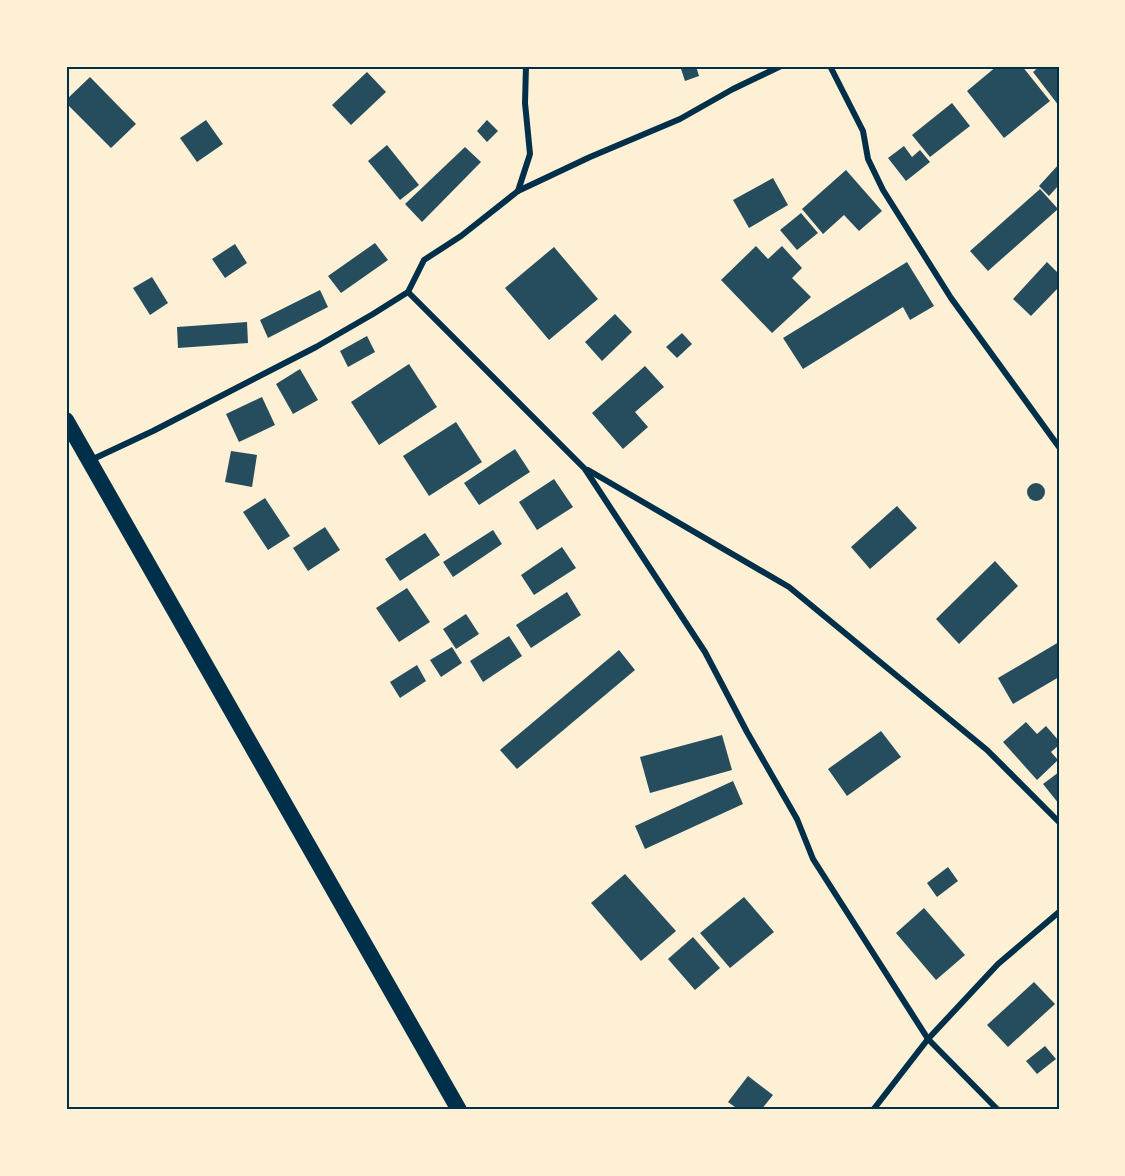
<svg xmlns="http://www.w3.org/2000/svg" width="1125" height="1176" font-family="'Fira Sans Condensed',sans-serif">
<style>
.building{fill:#264d5e}
.lines{fill:none;stroke-linecap:round;stroke-linejoin:round}
.minor{stroke:#003049;stroke-width:6}
.trunk{stroke:#003049;stroke-width:16}
.neatline{fill:none;stroke:#003049;stroke-width:2}
</style>
<rect width="100%" height="100%" fill="#fdf0d5"/>
<g class="building">
<polygon points="680,66 696,66 699,76 685,81"/>
<polygon points="997,66 1022,66 1050,101 1004,138 967,91"/>
<polygon points="1040,66 1059,66 1059,106 1033,72"/>
<polygon points="367,72 386,92 351,125 332,105"/>
<polygon points="90,77 136,124 111,148 66,103 66,100"/>
<polygon points="952,103 970,126 930,157 912,135"/>
<polygon points="206,120 223,144 197,162 180,138"/>
<polygon points="487,120 498,131 487,142 477,131"/>
<polygon points="387,145 419,185 400,200 368,161"/>
<polygon points="904,146 912,157 920,150 930,162 906,181 888,158"/>
<polygon points="465,147 481,162 422,222 405,204"/>
<polygon points="1059,164 1059,185 1049,196 1039,186"/>
<polygon points="846,170 882,211 859,231 844,215 823,234 802,209"/>
<polygon points="773,178 788,205 749,228 733,200"/>
<polygon points="1040,189 1058,209 988,271 970,251"/>
<polygon points="801,213 818,233 797,250 780,230"/>
<polygon points="375,243 388,260 341,293 328,276"/>
<polygon points="235,244 247,263 225,278 212,259"/>
<polygon points="756,246 768,259 782,246 802,268 792,278 811,297 772,333 721,280"/>
<polygon points="554,247 598,299 549,340 505,288"/>
<polygon points="907,262 934,306 910,320 903,307 803,369 783,338"/>
<polygon points="1047,262 1059,274 1059,287 1031,316 1013,299"/>
<polygon points="152,277 168,303 150,315 133,288"/>
<polygon points="320,290 328,307 268,338 260,320"/>
<polygon points="615,314 632,332 602,361 585,342"/>
<polygon points="247,322 248,343 178,348 177,327"/>
<polygon points="682,333 692,344 677,358 666,347"/>
<polygon points="367,336 375,352 348,367 340,351"/>
<polygon points="409,364 437,407 379,445 351,402"/>
<polygon points="645,366 664,387 635,412 648,427 623,449 592,413"/>
<polygon points="300,369 318,400 293,414 276,384"/>
<polygon points="262,397 275,425 239,442 226,414"/>
<polygon points="456,422 482,462 429,496 403,456"/>
<polygon points="515,449 530,472 479,505 464,483"/>
<polygon points="231,451 257,455 252,487 225,482"/>
<polygon points="554,479 573,507 537,530 519,502"/>
<circle cx="1036" cy="492" r="9"/>
<polygon points="265,498 290,536 268,550 243,512"/>
<polygon points="897,506 917,528 870,569 851,547"/>
<polygon points="325,527 340,550 308,571 293,548"/>
<polygon points="493,530 502,544 453,577 443,562"/>
<polygon points="425,533 440,555 400,581 385,559"/>
<polygon points="562,547 576,568 534,595 521,575"/>
<polygon points="995,561 1018,586 959,644 936,619"/>
<polygon points="407,588 430,622 399,642 376,608"/>
<polygon points="567,592 581,615 531,648 516,625"/>
<polygon points="466,614 479,634 456,649 443,629"/>
<polygon points="509,636 522,656 483,682 470,661"/>
<polygon points="1059,642 1059,677 1013,704 998,678"/>
<polygon points="452,647 462,663 441,677 430,660"/>
<polygon points="619,650 635,670 517,769 500,750"/>
<polygon points="417,665 426,681 400,698 390,682"/>
<polygon points="1026,722 1037,734 1046,726 1059,741 1059,745 1051,752 1058,760 1037,780 1003,742"/>
<polygon points="881,731 901,757 847,796 828,769"/>
<polygon points="722,735 732,770 650,793 640,757"/>
<polygon points="1059,772 1059,804 1043,784"/>
<polygon points="733,781 743,804 645,849 635,826"/>
<polygon points="948,867 958,881 937,897 927,883"/>
<polygon points="625,874 676,931 641,961 591,903"/>
<polygon points="744,897 774,932 730,968 700,933"/>
<polygon points="924,908 965,955 936,980 896,933"/>
<polygon points="693,937 720,968 695,990 668,959"/>
<polygon points="1034,982 1055,1004 1008,1047 987,1025"/>
<polygon points="1045,1046 1056,1059 1037,1074 1026,1061"/>
<polygon points="748,1076 773,1095 761,1110 739,1110 728,1102"/>
</g>
<g class="lines">
<g class="minor">
<polyline points="830,66 863,131 868,159 883,190 951,298 1059,447"/>
<polyline points="518,191 590,157 680,119 733,89 781,66"/>
<polyline points="408,292 585,469 705,652 747,732 797,819 813,859 928,1039 998,1110"/>
<polyline points="91,460 153,431 316,347 373,314 408,292 424,260 461,236 518,191 530,154 525,103 526,66"/>
<polyline points="588,470 789,587 987,750 1059,822"/>
<polyline points="873,1110 928,1039 998,964 1059,912"/>
</g>
<polyline class="trunk" points="66,420 459,1110"/>
</g>
<rect width="1125" height="1176" fill="none" stroke="#fdf0d5" stroke-width="135"/>
<rect x="68" y="68" width="990" height="1040" class="neatline"/>
</svg>
